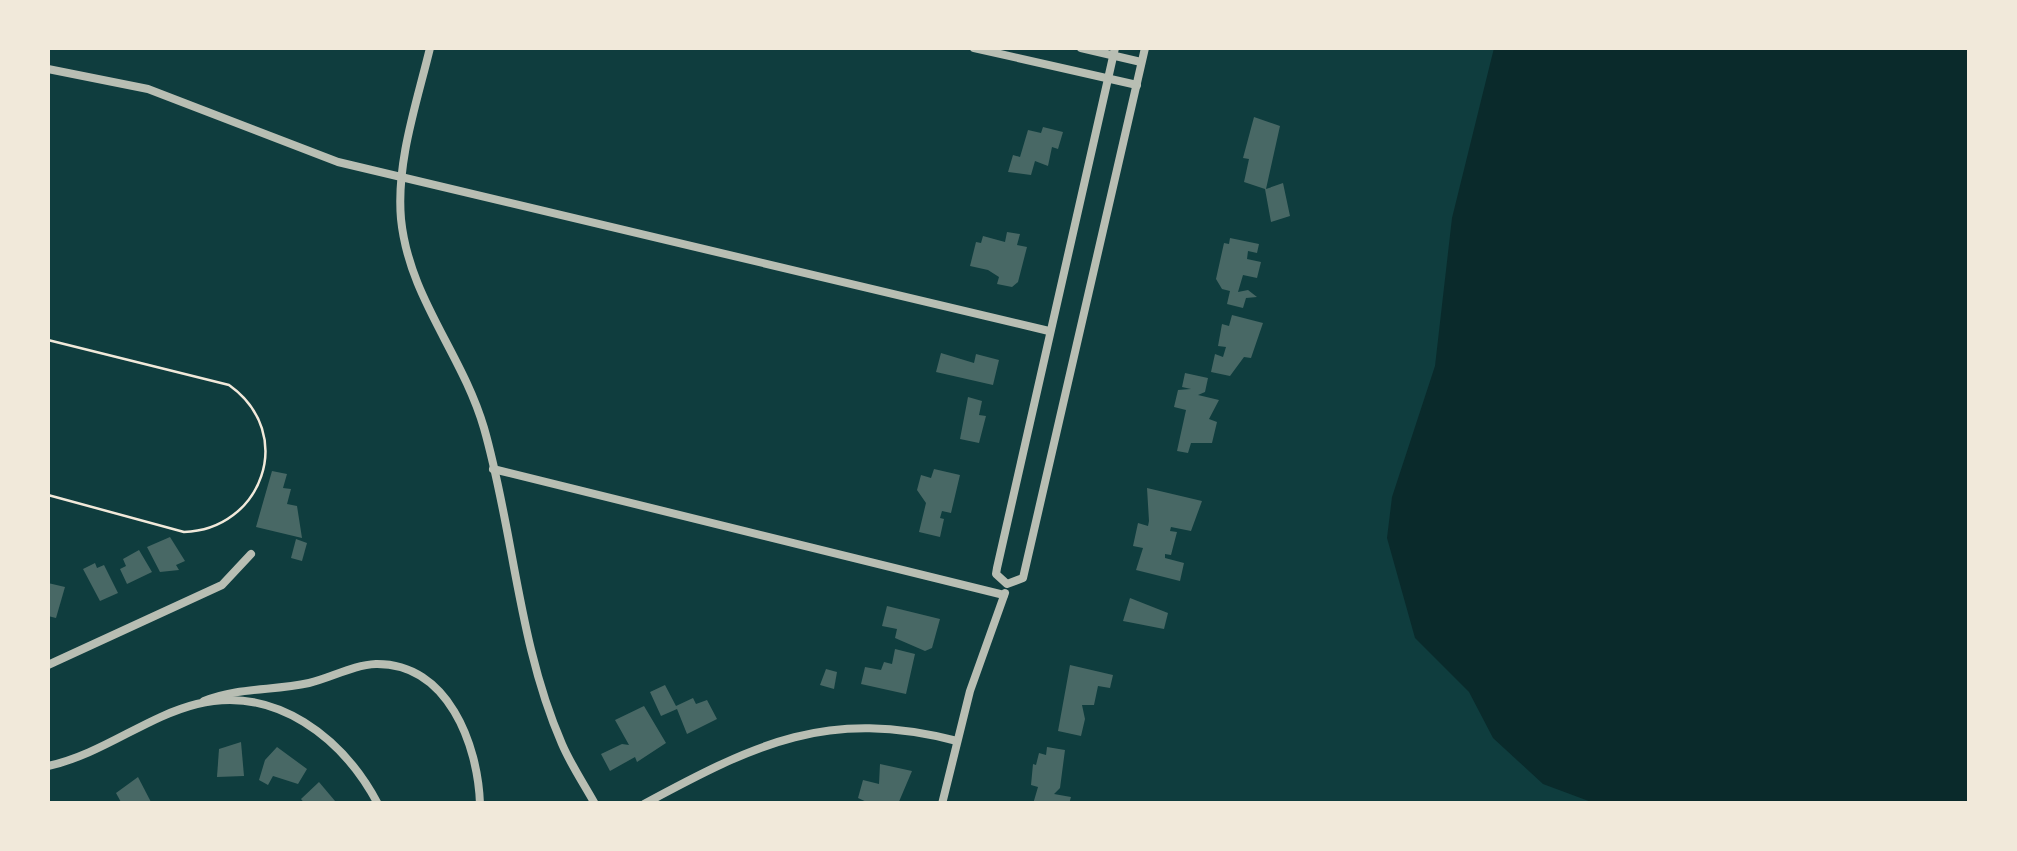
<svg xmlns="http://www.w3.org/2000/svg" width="2017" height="851" font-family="'PT Sans',sans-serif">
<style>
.water{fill:#0a2a2b}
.building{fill:#486865}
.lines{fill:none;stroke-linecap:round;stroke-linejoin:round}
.path{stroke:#f1e9da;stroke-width:2.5}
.minor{stroke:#b8beb3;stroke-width:8}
</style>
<rect width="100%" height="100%" fill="#0f3d3e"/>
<polygon class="water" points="1494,48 1969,48 1969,803 1594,803 1543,784 1493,738 1469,692 1415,638 1387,538 1392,497 1435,366 1452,218"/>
<g class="building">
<polygon points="1254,117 1280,126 1266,189 1283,183 1290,216 1271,222 1265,189 1244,182 1249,159 1243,158"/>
<polygon points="1043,127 1063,132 1058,149 1052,147 1048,166 1035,161 1031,175 1008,172 1013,155 1020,157 1028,130 1041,133"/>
<polygon points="1007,232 1020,234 1017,245 1027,247 1018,282 1012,287 997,284 999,277 988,270 970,266 976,242 981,243 983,236 1005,242"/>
<polygon points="1230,238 1259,244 1257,253 1248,251 1247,259 1261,262 1257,278 1243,275 1238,292 1248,290 1257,297 1246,298 1243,308 1227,304 1230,291 1222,289 1216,279 1224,243 1229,244"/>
<polygon points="1232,315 1263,323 1251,358 1244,357 1230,376 1211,372 1215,354 1223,357 1226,347 1218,346 1222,324 1229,326"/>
<polygon points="941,353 974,363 976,354 999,360 993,385 936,372"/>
<polygon points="1185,373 1208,378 1205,392 1198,395 1219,400 1209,419 1217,422 1212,443 1191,443 1188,453 1177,451 1186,410 1174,407 1178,390 1191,389 1182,387"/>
<polygon points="968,397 982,401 979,415 986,416 979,443 960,439"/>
<polygon points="934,469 960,475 951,513 942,511 940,518 944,519 940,537 919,532 926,503 917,490 921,475 931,478"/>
<polygon points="272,471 287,474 283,488 291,489 287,504 297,506 302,538 256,527"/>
<polygon points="1147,488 1202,501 1191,531 1171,527 1170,531 1177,532 1171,555 1165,554 1165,558 1184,563 1180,581 1136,570 1143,548 1133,546 1138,523 1148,526 1149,521"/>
<polygon points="170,537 185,561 176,565 179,570 160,572 147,547"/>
<polygon points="296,539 307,543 302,561 291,558"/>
<polygon points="139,550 152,572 127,584 120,569 126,566 123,559"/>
<polygon points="95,563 97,568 104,565 118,593 100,601 83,569"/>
<polygon points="48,583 65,587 56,618 48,616"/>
<polygon points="1130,598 1168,613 1164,629 1123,621"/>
<polygon points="887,606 940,619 932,648 925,651 895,638 897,629 882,626"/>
<polygon points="895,649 915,654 906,694 861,684 865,667 881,670 884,662 892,664"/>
<polygon points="1070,665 1113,675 1110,688 1098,686 1094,705 1082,705 1085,719 1081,736 1058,731"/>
<polygon points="826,669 837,672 834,689 820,685"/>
<polygon points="665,685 676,706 693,698 696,704 707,700 717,719 687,734 677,709 661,716 650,692"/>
<polygon points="644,706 666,743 637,762 635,757 610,771 601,754 622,744 629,745 615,720"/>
<polygon points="241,742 244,776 217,777 219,749"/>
<polygon points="277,747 307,769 298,784 273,776 268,785 259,780 265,760"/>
<polygon points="1047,747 1065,750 1060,788 1054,794 1071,797 1069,804 1033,804 1038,787 1031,785 1033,764 1036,765 1039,753 1046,755"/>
<polygon points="880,764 912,771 898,804 871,804 858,798 863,780 879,784"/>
<polygon points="138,777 152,804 122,804 116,793"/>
<polygon points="319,782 335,801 305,804 301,799"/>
</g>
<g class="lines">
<path class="path" d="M 48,340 L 229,385 C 298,434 261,530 184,532 L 48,495"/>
<g class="minor">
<path d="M 430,48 C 417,102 396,162 401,219 C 409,298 462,353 484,428 C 514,533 518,643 562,744 C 571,765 584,784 595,804"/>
<polyline points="974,48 1137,85"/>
<polyline points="1081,48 1141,62"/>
<polyline points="1115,48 997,568 996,574 1007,584 1023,578 1145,48"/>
<polyline points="48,69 148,89 338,162 1049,331"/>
<polyline points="493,469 1004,595"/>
<polyline points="48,665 222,585 251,554"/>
<path d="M 204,701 C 239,687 273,691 309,683 C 331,678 353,665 376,664 C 448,663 478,745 480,804"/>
<path d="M 48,766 C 103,754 145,717 197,704 C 276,685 343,738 378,804"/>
<path d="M 644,804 C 757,743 828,708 957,741"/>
<polyline points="942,804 970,691 1005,593"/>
</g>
</g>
<rect width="2017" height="851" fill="none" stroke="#f1e9da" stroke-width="100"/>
</svg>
